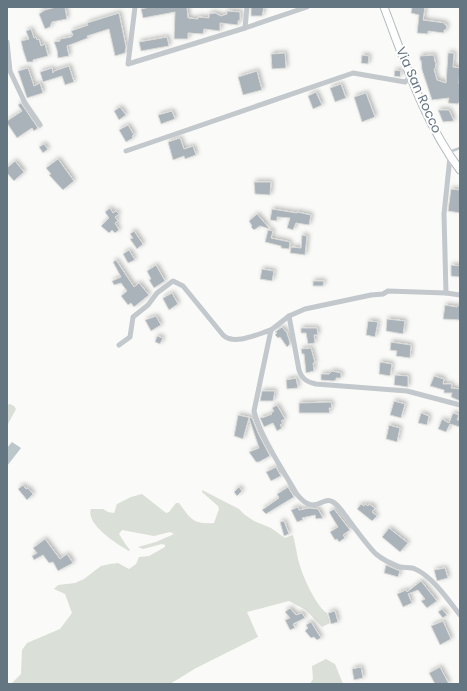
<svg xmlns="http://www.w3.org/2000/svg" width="467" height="691" font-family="Poppins,sans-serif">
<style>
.green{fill:#dadfd7}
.water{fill:#bbc7cb}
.building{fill:#aab3b9;stroke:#dcdcda;filter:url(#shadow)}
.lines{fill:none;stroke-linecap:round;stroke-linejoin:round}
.secondary-casing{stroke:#b3babf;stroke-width:9}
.lane{stroke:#c3c8cc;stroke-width:2.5}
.street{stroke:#c3c8cc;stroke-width:5}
.secondary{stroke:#fff;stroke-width:7}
.labels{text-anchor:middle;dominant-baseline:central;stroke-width:4;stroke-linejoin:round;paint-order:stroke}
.street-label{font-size:13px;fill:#657683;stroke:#fff}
</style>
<defs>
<filter id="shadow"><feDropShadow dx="2" dy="-2" stdDeviation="2" flood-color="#0004"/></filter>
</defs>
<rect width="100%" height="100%" fill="#fafaf8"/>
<g class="green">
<polygon points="10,404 14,406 16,409 7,426 7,405"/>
<path d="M 202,490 L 239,509 L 245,515 L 254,521 L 271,528 L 285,538 L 293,535 C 296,546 297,558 301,569 C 304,579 318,609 327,613 L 330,623 L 322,627 L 306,610 L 289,601 L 247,612 L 258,637 L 196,668 L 170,684 L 11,684 L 21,674 L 22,650 L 27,643 L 60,629 L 72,613 L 65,594 L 54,589 L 58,585 L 75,583 L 84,579 L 101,566 L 110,564 L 118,563 L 129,569 L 136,564 L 139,557 L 149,556 L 165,547 L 165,545 L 162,544 L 143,549 L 138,547 L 156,542 L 174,534 L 170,532 L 154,536 L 122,530 L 119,534 L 126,545 L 130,550 L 129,551 C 118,545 85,524 91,509 L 103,509 L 108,512 L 114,513 L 117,504 L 131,497 L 142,494 L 166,513 L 169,512 L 176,503 L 179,503 C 190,518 193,525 214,523 L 219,509 L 218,506 L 202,492 Z"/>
<polygon points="326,659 335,664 343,684 310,684 313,679 312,666"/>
</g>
<polygon class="water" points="12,442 21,448 7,466 7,448"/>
<g class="building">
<polygon points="56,7 65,7 67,19 52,22 50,27 45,29 39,14 45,10"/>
<polygon points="150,7 187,7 188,18 198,19 198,17 209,18 209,14 215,13 221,16 227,14 227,11 240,12 240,20 238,21 238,25 220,23 220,31 204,29 203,34 188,33 188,39 174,39 175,12 143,18 141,9"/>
<polygon points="251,7 264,7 262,16 251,16"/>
<polygon points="412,7 425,7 423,20 445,23 445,25 447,25 446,30 444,30 444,33 428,31 428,34 417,33 419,15 411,13"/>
<polygon points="119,13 126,47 125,53 115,56 109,29 87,36 88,38 67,46 69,56 58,58 57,50 54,42 60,41 60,39 71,37 73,35 71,31 88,25 87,23"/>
<polygon points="31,29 34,38 36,37 37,40 39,39 41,46 45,44 48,56 33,60 33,62 27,62 23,50 21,41 29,39 26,31"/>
<polygon points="167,37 169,46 141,51 139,42"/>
<polygon points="285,53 286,68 272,69 271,54"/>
<polygon points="448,53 454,53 453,67 460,68 459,84 460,84 460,103 458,103 458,104 448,103 449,98 432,100 422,70 421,60 420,61 420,56 434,55 435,62 436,63 435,69 434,69 437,80 446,83"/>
<polygon points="362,55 369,56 368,64 361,63"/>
<polygon points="69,66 74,82 65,85 62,76 43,82 40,72 52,68 53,73 54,71"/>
<polygon points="28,68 34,86 40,83 43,93 27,98 18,71"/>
<polygon points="395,70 401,71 400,77 394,76"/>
<polygon points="257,71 262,90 243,95 238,77"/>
<polygon points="341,84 346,98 335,102 330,88"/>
<polygon points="316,92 322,105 313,109 308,96"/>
<polygon points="366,93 375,117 362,122 354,97"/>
<polygon points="21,103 38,128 34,131 32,128 17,138 7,123 7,121 22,111 18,105"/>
<polygon points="120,107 126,115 119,120 114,111"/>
<polygon points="438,110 449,110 454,121 443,122"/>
<polygon points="172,111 175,119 161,124 158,115"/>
<polygon points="128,125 134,135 132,136 133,138 126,142 119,130"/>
<polygon points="180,138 184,149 193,146 196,155 185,159 184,156 173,160 168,142"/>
<polygon points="44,144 48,149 43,153 39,147"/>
<polygon points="58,159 74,181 63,190 49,175 51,174 46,168"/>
<polygon points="15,161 24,172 14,181 7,173 7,168"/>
<polygon points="254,182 271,182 270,195 255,194"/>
<polygon points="451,189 460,190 460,213 448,211"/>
<polygon points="110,208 113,213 116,211 119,214 115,217 118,221 115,223 119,230 115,233 112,230 109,233 101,226 109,218 105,212"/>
<polygon points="272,209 297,213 297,212 311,215 309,225 296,223 293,230 287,228 290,218 277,217 277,221 270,220"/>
<polygon points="257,214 270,229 260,226 254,230 251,227 252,226 249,221"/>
<polygon points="268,230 273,231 271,238 290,242 289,249 281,248 281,246 265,242"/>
<polygon points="134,231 143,244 137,249 130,239 133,238 130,234"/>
<polygon points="302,235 307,236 305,255 290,253 291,247 301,248"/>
<polygon points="129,250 135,260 128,263 123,254"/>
<polygon points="116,260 134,287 139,283 149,295 134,307 131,303 128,305 121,296 127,291 121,283 114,285 112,281 121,277 113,262"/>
<polygon points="156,265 165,281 154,288 149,280 151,279 147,271"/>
<polygon points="451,265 460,266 460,277 451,276"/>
<polygon points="262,269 274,271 272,281 260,279"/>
<polygon points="313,281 324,281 323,286 313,286"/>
<polygon points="172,293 178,304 169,310 163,299 163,298"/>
<polygon points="460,304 460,320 443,319 445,305 457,307"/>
<polygon points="156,316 161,325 151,331 145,320"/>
<polygon points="387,319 405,321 403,334 386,331"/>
<polygon points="368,321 378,322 375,337 366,335"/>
<polygon points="282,327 287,333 287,334 289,339 290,344 287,347 280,337 278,338 275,335 277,333 275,332"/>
<polygon points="301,328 317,328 318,335 314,335 315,343 308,344 306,333 301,333"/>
<polygon points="157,336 163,338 160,344 155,342"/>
<polygon points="391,342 411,345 410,358 396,356 397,351 390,350"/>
<polygon points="311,348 315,363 313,363 314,371 306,373 304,354 302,354 301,349"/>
<polygon points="380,362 392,364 390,376 379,374"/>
<polygon points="332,371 341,373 341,378 336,378 336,380 333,381 321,380 321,374 329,374"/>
<polygon points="395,375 408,376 408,387 394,385"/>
<polygon points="434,376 444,379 443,384 452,384 451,388 460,389 460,401 451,397 452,393 444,393 444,390 430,386"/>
<polygon points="296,378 298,388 287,389 286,380"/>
<polygon points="262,391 275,391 273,401 260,401"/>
<polygon points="394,401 405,404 401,418 390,415"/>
<polygon points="331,402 332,408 329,408 330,413 299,413 299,403"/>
<polygon points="277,405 285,419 281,421 283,423 280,425 282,428 277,431 273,423 264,427 260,418 262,417 262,418 272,414 271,413 274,411 272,408"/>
<polygon points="421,413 429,416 427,425 418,423"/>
<polygon points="453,413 459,415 457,420 460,420 460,427 450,424 446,432 438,429 442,419 449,423"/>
<polygon points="238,415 252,418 258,433 270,456 259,462 256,462 249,452 259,448 249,418 243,439 234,436"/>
<polygon points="389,425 400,428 397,442 386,439"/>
<polygon points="276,467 281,476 271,481 266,472"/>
<polygon points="23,485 26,489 28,488 33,494 27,500 18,489"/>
<polygon points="239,487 242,491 237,496 234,492"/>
<polygon points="288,487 294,497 266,514 262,510 279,498 277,494"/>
<polygon points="361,504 364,506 365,504 368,506 369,504 375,508 372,512 377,516 372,521 357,509"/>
<polygon points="298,507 299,510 309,508 318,509 323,518 316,519 315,515 302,518 303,520 297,522 291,510"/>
<polygon points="334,509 350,530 343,535 345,538 339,542 337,539 335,540 330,532 338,527 329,512"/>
<polygon points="284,521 289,534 284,536 280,522"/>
<polygon points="389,528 408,543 400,552 382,537"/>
<polygon points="45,539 60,559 67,554 73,563 58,571 53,562 49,563 43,555 34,560 32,556 37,553 33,548"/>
<polygon points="386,565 400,571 398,577 384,573"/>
<polygon points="445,568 448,578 437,581 434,570"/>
<polygon points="421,581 437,601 427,608 421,601 425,599 418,590 408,594 412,603 403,607 397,594 406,590 407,592"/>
<polygon points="290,608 296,615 302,613 305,618 293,624 295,628 290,630 285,620 290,618 285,612"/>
<polygon points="442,609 447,615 443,618 438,612"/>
<polygon points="335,611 338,622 331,624 328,613"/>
<polygon points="443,621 451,639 440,645 431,626"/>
<polygon points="311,622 321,638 317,640 314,637 311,638 305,631 308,628 306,625"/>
<polygon points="361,667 363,678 354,680 352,669"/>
<polygon points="440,667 449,684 435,684 429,673"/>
</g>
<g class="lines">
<g class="secondary-casing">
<path id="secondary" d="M 384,7 C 405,62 424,122 460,170"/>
</g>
<polyline class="lane" points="449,152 460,148"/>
<g class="street">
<polyline points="135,7 128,64 245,28 307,7"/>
<polyline points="245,28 247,7"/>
<polyline points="7,42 10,71 25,103 40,125"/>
<polyline points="126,151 353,73 405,82 411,77"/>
<polyline points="446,293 444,214 450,157"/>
<path d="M 460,295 L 446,293 L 388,291 L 383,294 L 371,295 L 305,309 L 289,316 L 271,330 L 254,411 C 260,436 283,470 296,493 C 315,518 321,495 333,502 C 338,505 342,511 345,515 C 354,527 366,544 376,554 C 383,560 392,564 400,567 C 405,568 411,567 415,569 C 432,576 449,601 460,615"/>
<path d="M 289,316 L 299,370 C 302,379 307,382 316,384 L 407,391 L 460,405"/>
<path d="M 119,345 L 130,337 L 133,317 L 148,305 L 157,293 L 173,281 L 183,286 L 223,335 C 234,346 258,334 271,330"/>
</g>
<use href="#secondary" class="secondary"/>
</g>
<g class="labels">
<g class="street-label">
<text transform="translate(419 90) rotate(66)">Via San Rocco</text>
</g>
</g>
<rect width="467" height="691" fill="none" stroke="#657683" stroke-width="16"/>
</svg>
